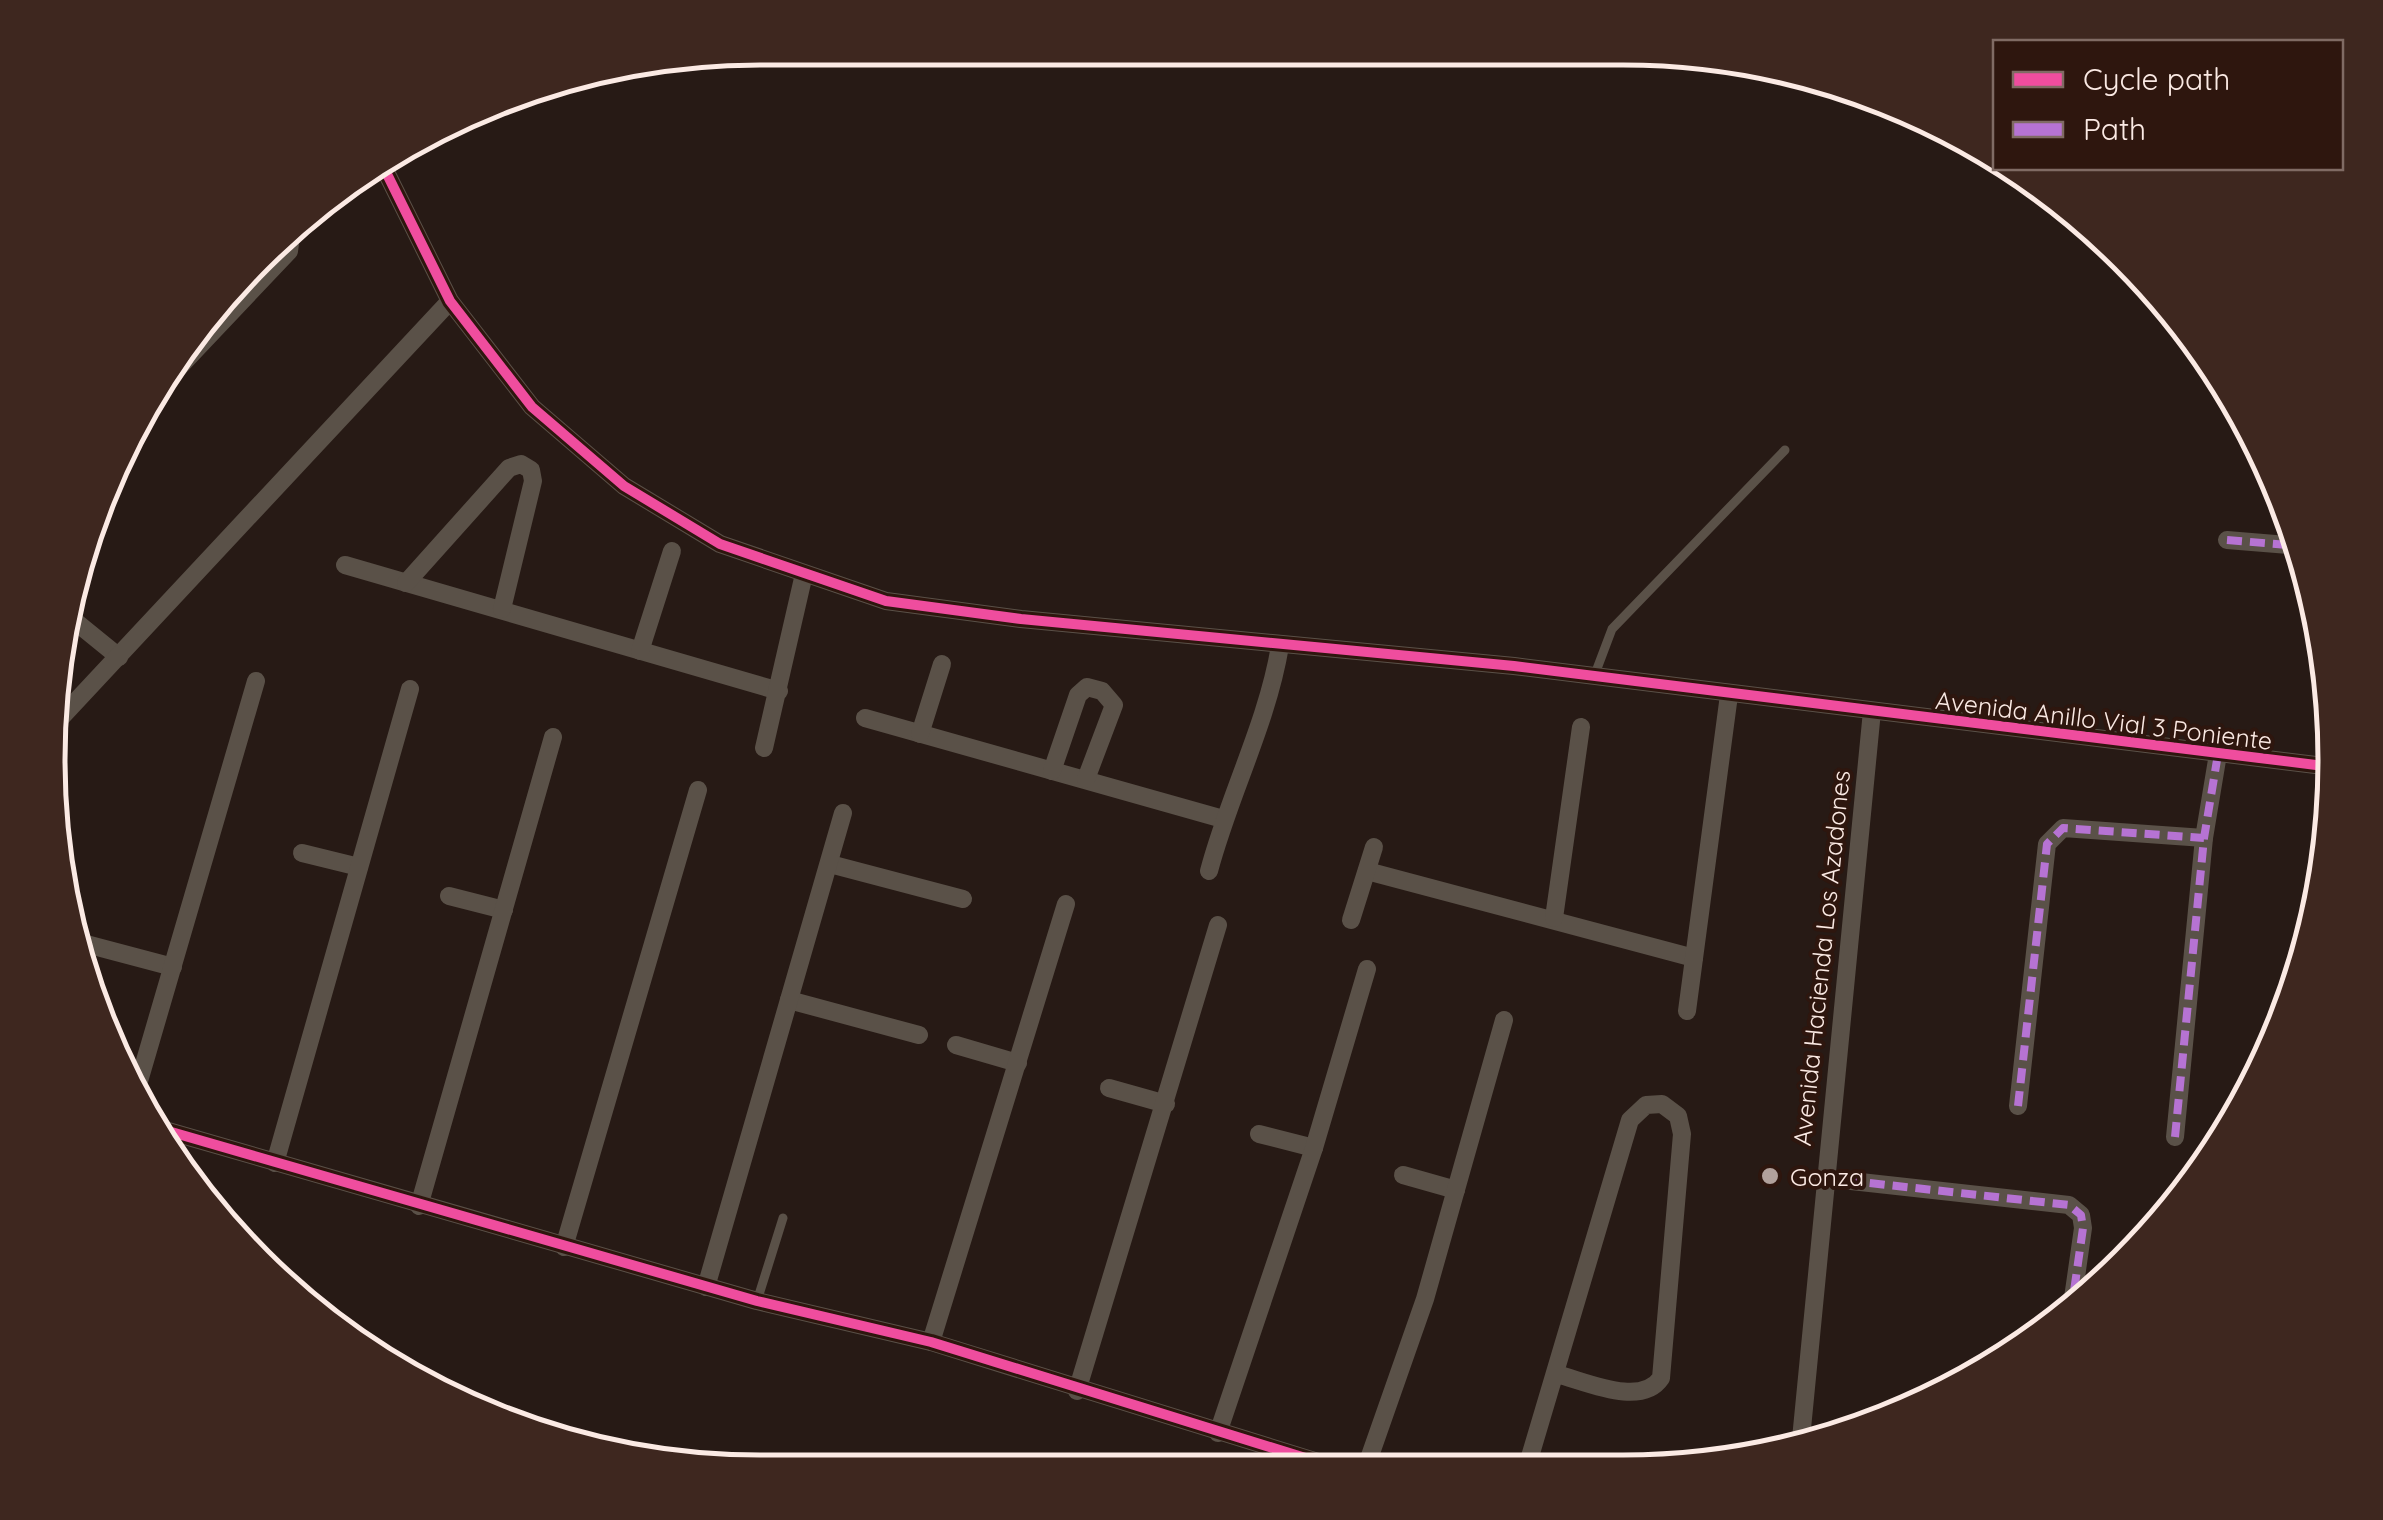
<svg xmlns="http://www.w3.org/2000/svg" width="2383" height="1520" font-family="Quicksand,sans-serif">
<style>
.lines{fill:none;stroke-linecap:round;stroke-linejoin:round}
.lane{stroke:#5a5148;stroke-width:9}
.street{stroke:#5a5148;stroke-width:18}
.quiet{stroke:#b673d3;stroke-width:8;stroke-dasharray:15 8;stroke-linecap:butt}
.cycleway-casing{stroke:#2e160e;stroke-width:16}
.cycleway{stroke:#ef4d9e;stroke-width:10}
.poi-dot{fill:#b1a19c;stroke:#2e160e;stroke-width:4}
.labels{text-anchor:middle;dominant-baseline:central;stroke-width:8;stroke-linejoin:round;paint-order:stroke}
.street-label{font-size:25px;fill:#fbeae4;stroke:#2e160e}
.poi-label{font-size:25px;fill:#fbeae4;stroke:#2e160e;text-anchor:start}
.rim{fill:none;stroke:#fbeae4;stroke-width:5}
</style>
<rect width="100%" height="100%" fill="#271a15"/>
<g class="lines">
<g class="lane">
<polyline points="1595,674 1612,629 1785,450"/>
<polyline points="757,1301 783,1218"/>
</g>
<g class="street">
<polyline points="380,160 450,301 532,407 624,486 720,544 886,601 1021,619 1514,666 2332,767"/>
<polyline points="165,382 289,251 291,236"/>
<polyline points="2227,540 2300,546"/>
<polyline points="345,565 779,691"/>
<polyline points="406,583 509,468 521,464 531,470 533,481 502,609"/>
<polyline points="71,618 119,657"/>
<polyline points="640,651 672,551"/>
<polyline points="865,718 1223,819"/>
<polyline points="53,726 450,301"/>
<polyline points="920,734 942,664"/>
<polyline points="764,748 804,574"/>
<polyline points="1052,771 1078,695 1087,687 1102,691 1114,705 1086,779"/>
<polyline points="302,853 359,867"/>
<polyline points="830,864 963,899"/>
<path d="M 1209,871 C 1229,795 1267,724 1280,646"/>
<polyline points="1367,871 1694,958"/>
<polyline points="449,896 504,910"/>
<polyline points="1554,918 1581,727"/>
<polyline points="1351,920 1374,847"/>
<polyline points="71,940 173,967"/>
<polyline points="789,1000 919,1035"/>
<polyline points="1687,1011 1729,695"/>
<polyline points="956,1045 1018,1063"/>
<polyline points="137,1088 256,681"/>
<polyline points="1109,1088 1166,1104"/>
<polyline points="2018,1106 2047,844 2063,828 2204,838"/>
<polyline points="154,1127 757,1301 931,1342 1344,1470"/>
<polyline points="1259,1134 1314,1148"/>
<polyline points="2175,1137 2204,838 2218,754"/>
<polyline points="275,1163 410,689"/>
<polyline points="1403,1175 1456,1190"/>
<polyline points="1824,1178 2069,1205 2081,1215 2083,1228 2071,1312"/>
<polyline points="419,1206 553,737"/>
<polyline points="564,1247 698,790"/>
<polyline points="706,1287 843,813"/>
<polyline points="931,1342 1066,904"/>
<polyline points="1077,1391 1218,925"/>
<polyline points="1218,1433 1314,1148 1367,969"/>
<polyline points="1800,1449 1872,711"/>
<polyline points="1365,1470 1425,1299 1504,1020"/>
<path d="M 1526,1470 L 1630,1120 L 1646,1105 L 1662,1104 L 1678,1116 L 1682,1134 L 1661,1378 C 1641,1408 1585,1381 1556,1374"/>
</g>
<g class="quiet">
<polyline points="2227,540 2300,546"/>
<polyline points="2018,1106 2047,844 2063,828 2204,838"/>
<polyline points="2175,1137 2204,838 2218,754"/>
<polyline points="1824,1178 2069,1205 2081,1215 2083,1228 2071,1312"/>
</g>
<g class="cycleway-casing">
<g id="cycleway">
<polyline points="380,160 450,301 532,407 624,486 720,544 886,601 1021,619 1514,666 2332,767"/>
<polyline points="154,1127 757,1301 931,1342 1344,1470"/>
</g>
</g>
<use href="#cycleway" class="cycleway"/>
</g>
<circle class="poi-dot" cx="1770" cy="1176" r="10"/>
<g class="labels">
<g class="street-label">
<text transform="translate(2104 720) rotate(7)">Avenida Anillo Vial 3 Poniente</text>
<text transform="translate(1821 958) rotate(-84)">Avenida Hacienda Los Azadones</text>
</g>
<g class="poi-label">
<text x="1790" y="1176">Gonza</text>
</g>
</g>
<path d="M0 0H2383V1520H0ZM760 65H1623A695 695 0 0 1 2318 760V760A695 695 0 0 1 1623 1455H760A695 695 0 0 1 65 760V760A695 695 0 0 1 760 65Z" fill="#3e271f" fill-rule="evenodd"/>
<path class="rim" d="M760 65H1623A695 695 0 0 1 2318 760V760A695 695 0 0 1 1623 1455H760A695 695 0 0 1 65 760V760A695 695 0 0 1 760 65Z"/>
<rect x="1993" y="40" width="350" height="130" fill="#2e160e" stroke="#806b64" stroke-width="2.5"/>
<rect x="2013" y="72" width="50" height="15" fill="#ef4d9e" stroke="#806b64" stroke-width="2.5"/>
<text x="2083" y="90" font-size="30" fill="#fbeae4">Cycle path</text>
<rect x="2013" y="122" width="50" height="15" fill="#b673d3" stroke="#806b64" stroke-width="2.5"/>
<text x="2083" y="140" font-size="30" fill="#fbeae4">Path</text>
</svg>
